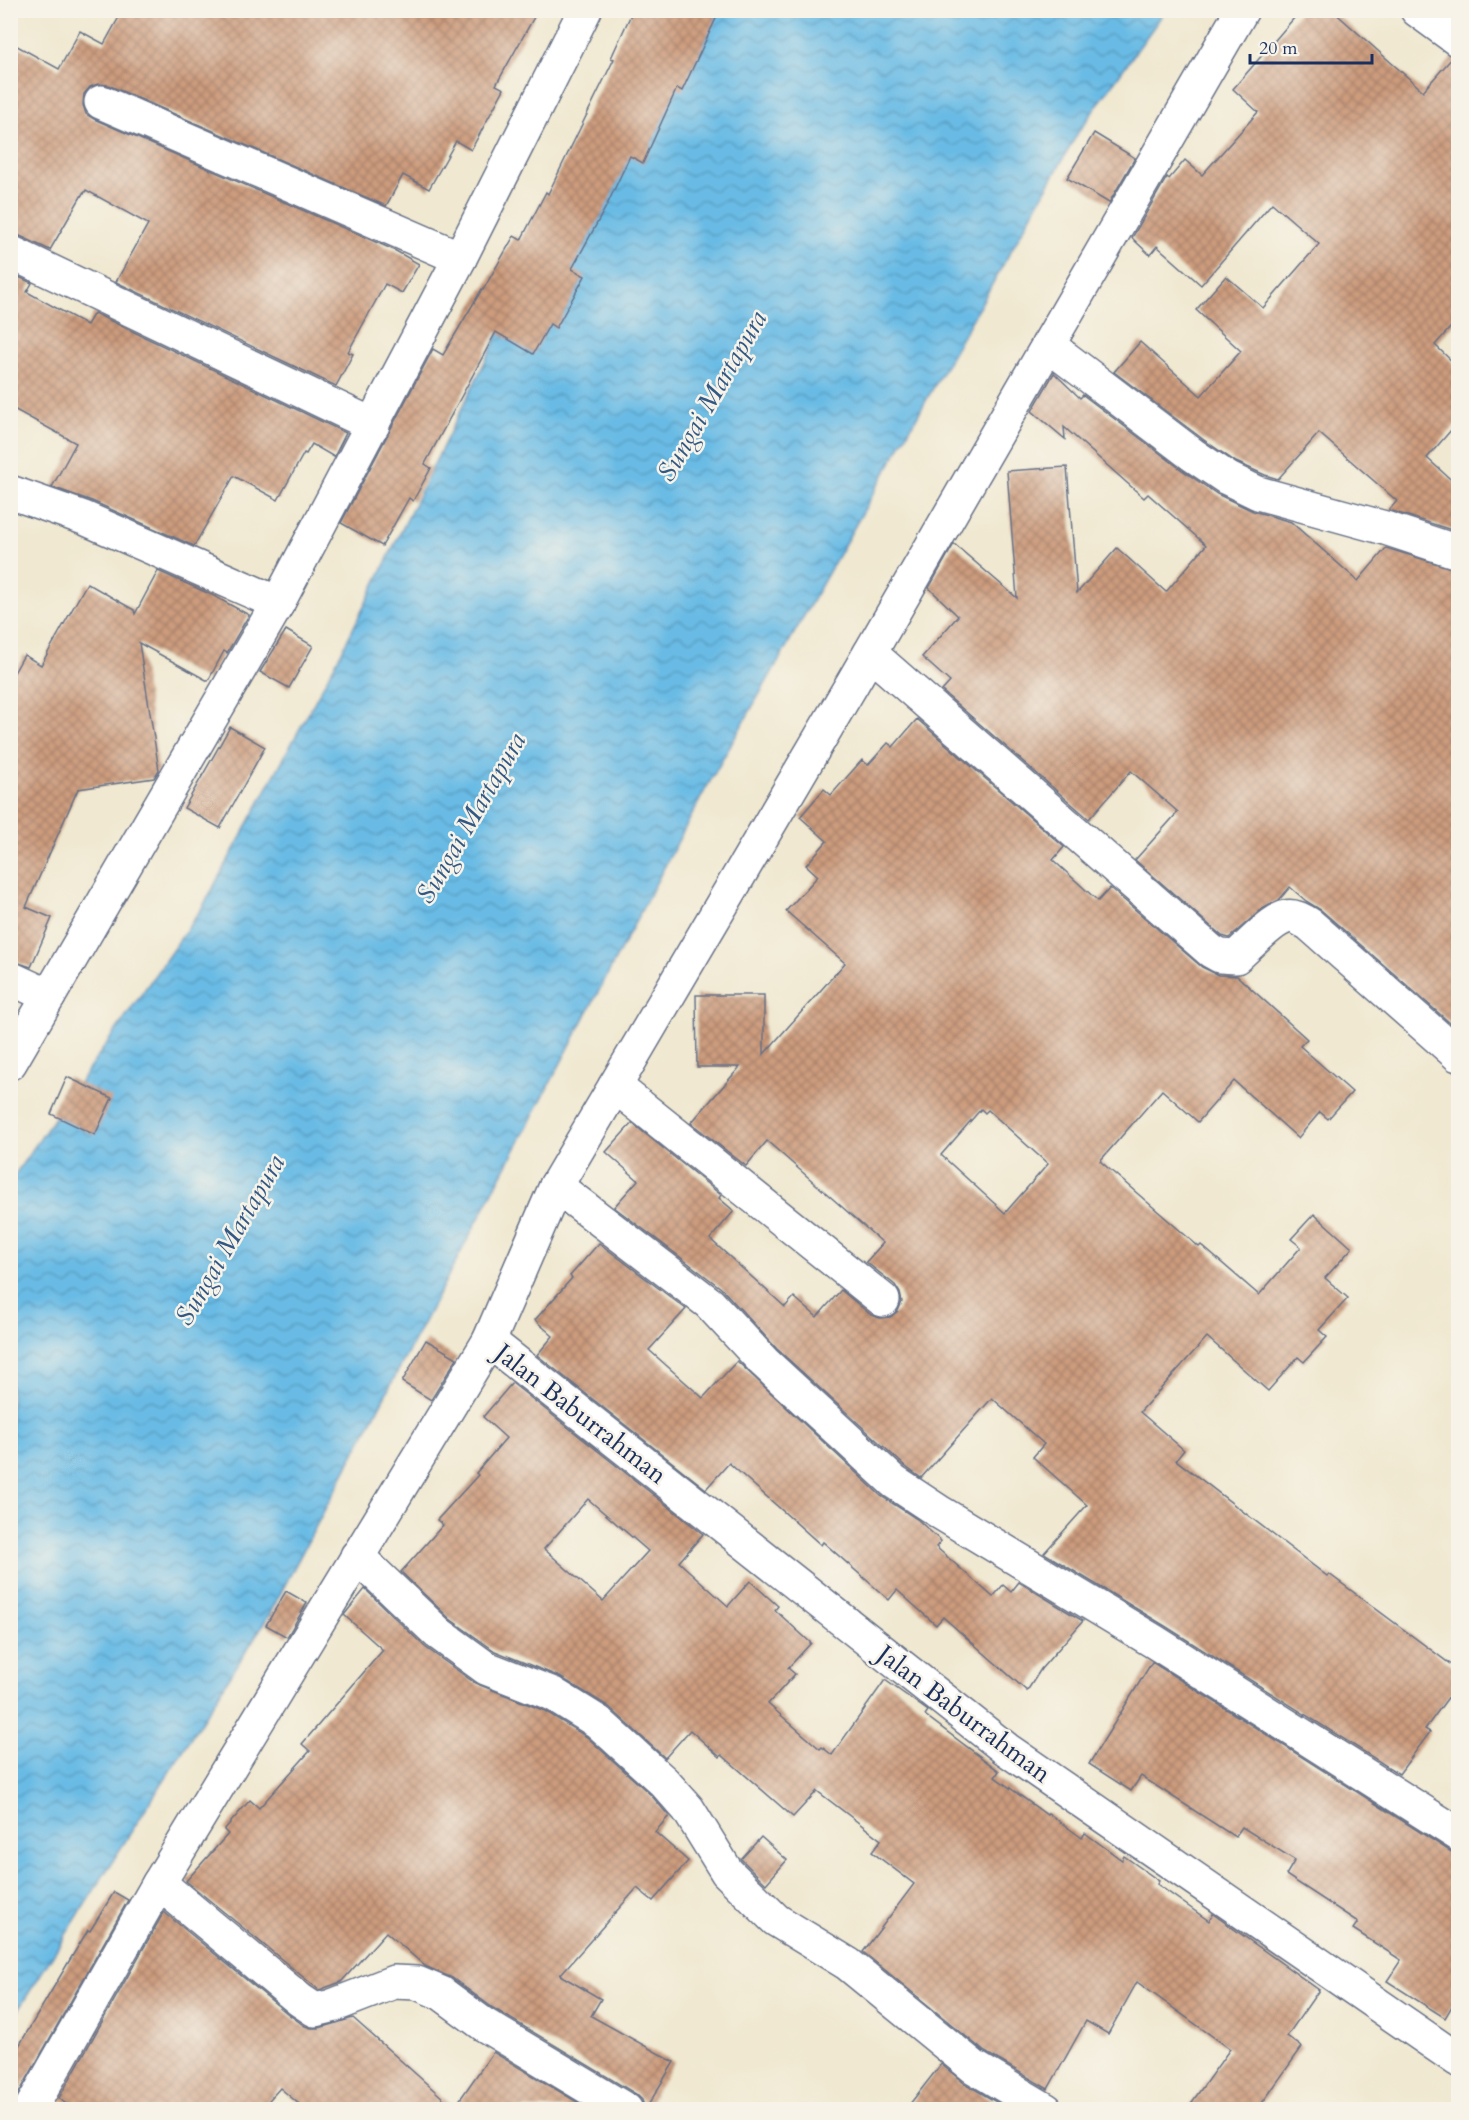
<svg xmlns="http://www.w3.org/2000/svg" width="1469" height="2120" font-family="Cardo,serif">
<style>
.water{fill:url(#water-waves);stroke:#4275a2;stroke-width:1.5}
.building{fill:url(#building-cross-hatch);fill-rule:evenodd}
.lines{fill:none;stroke-linecap:round;stroke-linejoin:round}
.minor-casing{stroke:#667086;stroke-width:36}
.tertiary-casing{stroke:#667086;stroke-width:36}
.minor{stroke:#fff;stroke-width:33}
.tertiary{stroke:#fff;stroke-width:33}
.labels{text-anchor:middle;dominant-baseline:central;stroke-width:5;stroke-linejoin:round;paint-order:stroke}
.street-label{font-size:26px;fill:#1b2f5e;stroke:#f7f3e8}
.water-label{font-size:27px;font-style:italic;fill:#325986;stroke:#f7f3e8}
</style>
<defs>
<pattern id="water-waves" width="16" height="10" patternUnits="userSpaceOnUse" patternTransform="scale(1.5)"><rect width="16" height="10" fill="#69bbe5"/><path d="M0 5q4-4 8 0t8 0" fill="none" stroke="#5698bd"/></pattern>
<pattern id="building-cross-hatch" width="8" height="8" patternUnits="userSpaceOnUse" patternTransform="scale(1.5)"><rect width="8" height="8" fill="#cd9c7d"/><path d="M0 0l8 8M0 8l8-8" fill="none" stroke="#a6806a"/></pattern>
</defs>
<rect width="100%" height="100%" fill="#f7f3e8"/>
<filter id="ink" filterUnits="userSpaceOnUse"><feTurbulence type="fractalNoise" baseFrequency=".0167" numOctaves="2"/><feDisplacementMap in="SourceGraphic" scale="12" xChannelSelector="R" yChannelSelector="G"/><feConvolveMatrix kernelMatrix="1 2 1 2 8 2 1 2 1" color-interpolation-filters="sRGB"/></filter>
<filter id="wash" filterUnits="userSpaceOnUse"><feTurbulence type="fractalNoise" baseFrequency=".008" numOctaves="4" result="noise"/><feDisplacementMap in="SourceGraphic" scale="24" xChannelSelector="R" yChannelSelector="G"/><feGaussianBlur stdDeviation="1.35" result="paint"/><feColorMatrix in="noise" values="0 0 0 0 0 0 0 0 0 0 0 0 0 0 0 0 0 1.4 0 .05"/><feComposite in="paint" operator="in"/></filter>
<g filter="url(#wash)">
<rect width="100%" height="100%" fill="#f0e8d0"/>
<polygon class="water" points="658,11 1165,11 1079,131 704,792 269,1615 11,2021 11,1180 202,908 341,653"/>
<g id="blocks">
<g class="building">
<polygon points="123,10 538,10 496,85 504,89 471,150 456,141 429,189 403,175 386,206 108,85 98,84 90,87 84,94 83,105 86,114 94,119 394,250 419,264 402,293 385,284 348,352 353,354 336,386 116,282 148,224 86,190 84,194 83,193 50,250 18,235 10,234 10,42 59,69 80,31 104,44"/>
<polygon points="633,10 720,10 682,91 677,88 643,163 630,156 607,205 572,269 585,276 556,328 550,324 533,354 496,332 425,464 431,468 413,501 409,498 382,546 341,523 433,349 443,355 482,289 483,290 514,236 521,240 546,192 548,194 614,59 611,58"/>
<polygon points="1301,10 1332,10 1423,91 1453,57 1458,58 1458,319 1435,345 1458,367 1458,422 1427,458 1458,486 1458,532 1389,510 1397,501 1319,433 1278,479 1265,475 1236,462 1204,440 1114,372 1140,342 1201,396 1241,351 1196,310 1226,276 1263,308 1319,244 1272,203 1201,285 1157,246 1150,255 1132,238 1167,177 1169,179 1185,160 1202,175 1258,112 1233,89"/>
<polygon points="1094,133 1135,158 1109,203 1067,178"/>
<polygon points="10,273 32,283 27,292 87,325 94,313 346,433 334,457 312,444 306,454 304,453 278,500 234,476 194,546 92,501 52,487 76,443 10,407"/>
<polygon points="1054,373 1080,398 1083,395 1182,470 1217,494 1253,511 1291,522 1358,581 1386,548 1458,570 1458,1030 1321,910 1306,901 1290,887 1279,900 1262,909 1229,938 1222,936 1135,860 1178,812 1131,771 1089,819 942,691 950,682 922,657 958,616 929,588 954,544 1017,598 1007,471 1067,467 1077,593 1117,548 1166,592 1206,545 1148,494 1144,498 1064,427 1065,439 1032,411"/>
<polygon points="158,571 212,595 249,615 227,653 224,651 208,681 139,643 159,770 154,778 78,789 26,907 52,918 31,967 10,960 10,680 24,655 41,665 87,583 134,610 135,614"/>
<polygon points="286,630 313,646 289,688 260,672"/>
<path d="M 917,719 L 1064,847 L 1053,860 L 1098,901 L 1110,888 L 1202,967 L 1218,975 L 1237,976 L 1307,1039 L 1300,1046 L 1352,1092 L 1328,1119 L 1320,1112 L 1298,1138 L 1234,1081 L 1198,1122 L 1162,1090 L 1100,1161 L 1199,1247 L 1201,1245 L 1259,1295 L 1301,1247 L 1291,1239 L 1314,1214 L 1352,1248 L 1325,1278 L 1348,1298 L 1319,1330 L 1327,1337 L 1304,1362 L 1298,1357 L 1268,1391 L 1207,1337 L 1140,1412 L 1184,1450 L 1176,1460 L 1327,1576 L 1329,1574 L 1458,1670 L 1458,1684 L 1425,1729 L 1430,1732 L 1399,1774 L 1165,1626 L 1044,1553 L 1087,1505 L 1033,1457 L 1044,1444 L 992,1398 L 921,1478 L 906,1467 L 777,1349 L 721,1288 L 614,1207 L 638,1180 L 606,1152 L 632,1123 L 721,1195 L 719,1198 L 734,1211 L 710,1239 L 785,1307 L 794,1297 L 817,1317 L 841,1290 L 871,1315 L 880,1318 L 890,1317 L 898,1311 L 902,1302 L 900,1293 L 895,1285 L 866,1262 L 883,1243 L 767,1141 L 746,1166 L 691,1123 L 740,1067 L 697,1067 L 696,995 L 764,995 L 764,1054 L 845,963 L 786,911 L 818,876 L 806,865 L 827,841 L 800,817 L 824,789 L 831,795 L 862,760 L 868,765 L 888,743 L 893,747 ZM 981,1109 L 985,1113 L 988,1110 L 1048,1164 L 1005,1213 L 941,1155 Z"/>
<polygon points="230,727 265,747 220,828 184,808"/>
<polygon points="67,1077 112,1098 95,1135 51,1114"/>
<polygon points="599,1243 686,1309 649,1350 703,1398 737,1361 881,1496 917,1519 941,1541 936,1547 993,1597 1003,1585 1011,1592 1019,1582 1083,1621 1041,1669 1027,1691 943,1617 936,1625 897,1590 889,1600 823,1542 821,1545 729,1463 706,1489 537,1355 553,1336 535,1320 572,1278 570,1276"/>
<polygon points="426,1340 457,1358 431,1400 402,1382"/>
<path d="M 512,1383 L 703,1534 L 679,1562 L 728,1606 L 750,1581 L 778,1606 L 775,1610 L 811,1643 L 788,1668 L 795,1674 L 768,1704 L 820,1749 L 822,1747 L 832,1755 L 885,1680 L 928,1711 L 925,1715 L 999,1771 L 995,1777 L 1047,1815 L 1048,1813 L 1082,1838 L 1085,1833 L 1122,1860 L 1124,1856 L 1159,1881 L 1157,1884 L 1209,1921 L 1213,1914 L 1319,1990 L 1287,2036 L 1302,2047 L 1258,2109 L 1187,2109 L 1230,2049 L 1137,1982 L 1108,2034 L 1086,2021 L 1048,2089 L 985,2052 L 863,1952 L 914,1884 L 872,1852 L 881,1840 L 817,1791 L 793,1817 L 722,1755 L 720,1757 L 690,1730 L 665,1758 L 608,1706 L 560,1677 L 495,1651 L 450,1619 L 401,1572 L 443,1525 L 437,1520 L 478,1475 L 476,1473 L 506,1438 L 483,1417 ZM 588,1499 L 648,1551 L 603,1601 L 544,1549 Z"/>
<polygon points="365,1589 425,1647 475,1683 545,1711 587,1737 651,1795 669,1816 655,1832 688,1861 653,1901 637,1888 560,1975 601,1999 591,2016 674,2062 646,2109 645,2109 642,2100 636,2094 493,2008 452,1978 425,1966 386,1932 341,1982 319,1990 186,1881 228,1834 224,1830 250,1800 259,1808 310,1751 302,1744 383,1650 344,1615"/>
<polygon points="286,1591 307,1603 287,1637 266,1625"/>
<polygon points="1152,1662 1458,1856 1458,1996 1445,2018 1387,1981 1401,1960 1353,1929 1358,1922 1286,1875 1295,1860 1242,1827 1235,1837 1141,1776 1131,1791 1089,1764"/>
<polygon points="761,1837 787,1860 766,1884 741,1859"/>
<polygon points="114,1892 128,1900 10,2109 10,2061 68,1963 88,1930 90,1931"/>
<polygon points="164,1912 288,2014 305,2026 311,2028 319,2028 353,2018 454,2108 493,2052 589,2109 305,2109 280,2088 261,2109 72,2109 59,2098"/>
<polygon points="941,2064 964,2083 1003,2106 1000,2109 906,2109"/>
</g>
</g>
</g>
<g filter="url(#ink)">
<use href="#blocks" fill-opacity="0" stroke="#667086" stroke-width="1.5"/>
<g class="lines">
<g class="minor-casing">
<g id="minor">
<polyline points="1417,10 1458,40"/>
<polyline points="101,102 460,258"/>
<polyline points="10,252 373,425"/>
<polyline points="1048,345 1193,455 1227,478 1258,493 1385,528 1458,552"/>
<polyline points="10,492 84,518 278,603"/>
<path d="M 870,653 L 1211,951 L 1220,956 L 1236,957 C 1248,947 1271,921 1286,917 C 1294,915 1302,920 1309,924 L 1458,1055"/>
<polyline points="10,978 49,996"/>
<polyline points="10,1063 278,603 460,258 585,10"/>
<polyline points="615,1086 883,1300"/>
<polyline points="556,1186 709,1303 764,1362 894,1482 941,1513 1155,1642 1458,1834"/>
<polyline points="489,1341 1006,1749 1458,2060"/>
<polyline points="357,1556 438,1633 486,1668 553,1694 598,1722 664,1782 688,1809 727,1872 776,1920 848,1964 974,2067 1046,2110"/>
<polyline points="159,1883 300,2000 315,2010 332,2006 394,1982 417,1983 441,1993 483,2024 626,2110"/>
</g>
</g>
<g class="tertiary-casing">
<polyline id="tertiary" points="30,2110 159,1883 489,1341 556,1186 852,684 1242,10"/>
</g>
<use href="#minor" class="minor"/>
<use href="#tertiary" class="tertiary"/>
</g>
</g>
<g class="labels">
<g class="street-label">
<text transform="translate(581 1414) rotate(38)">Jalan Baburrahman</text>
<text transform="translate(964 1714) rotate(37)">Jalan Baburrahman</text>
</g>
<g class="water-label">
<text transform="translate(712 396) rotate(-60)">Sungai Martapura</text>
<text transform="translate(471 818) rotate(-60)">Sungai Martapura</text>
<text transform="translate(230 1240) rotate(-60)">Sungai Martapura</text>
</g>
</g>
<rect width="1469" height="2120" fill="none" stroke="#f7f3e8" stroke-width="36"/>
<path d="M1250 54v9h122v-9" fill="none" stroke="#1b2f5e" stroke-width="3"/>
<text x="1259" y="54" font-size="18" fill="#1b2f5e" stroke="#f7f3e8" stroke-width="4.5" paint-order="stroke">20 m</text>
</svg>
